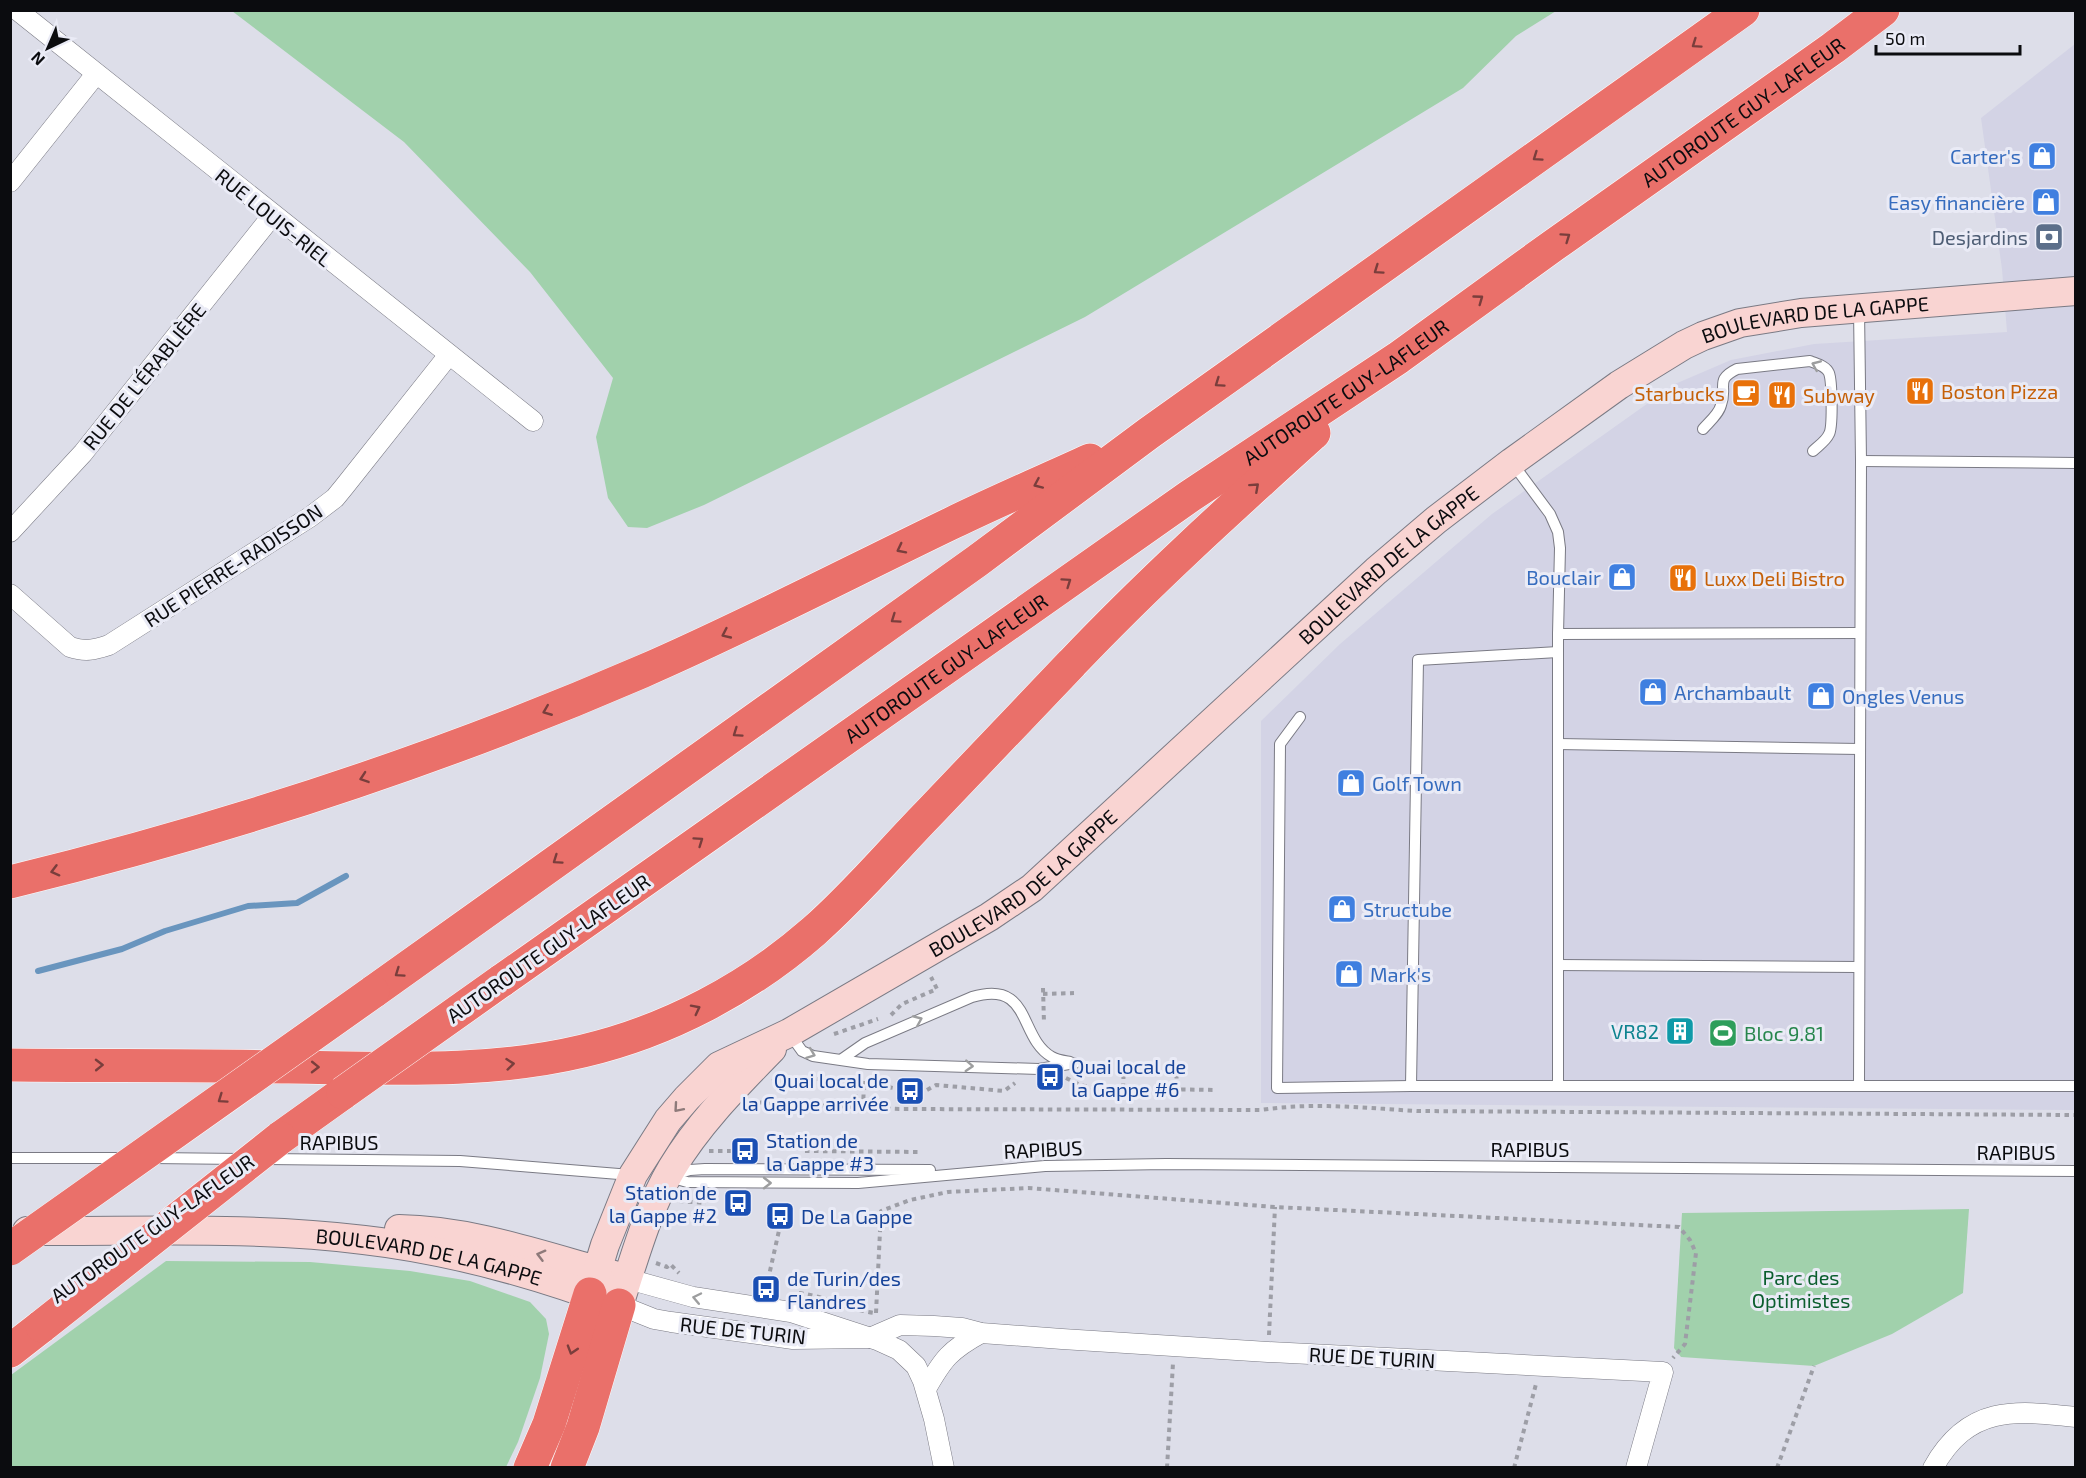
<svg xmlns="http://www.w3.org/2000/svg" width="2086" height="1478" font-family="'Exo 2',sans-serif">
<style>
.built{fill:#d3d3e5}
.green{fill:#a1d1ac}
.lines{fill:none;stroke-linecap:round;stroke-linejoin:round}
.stream{stroke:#6995be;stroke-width:6}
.lane-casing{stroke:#7a7a84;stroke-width:12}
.street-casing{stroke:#7a7a84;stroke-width:21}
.secondary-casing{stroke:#7a7a84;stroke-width:30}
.highway-casing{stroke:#fff;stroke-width:34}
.path{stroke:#9d9ea6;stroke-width:4;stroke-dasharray:4.5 4.5;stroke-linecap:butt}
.lane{stroke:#fff;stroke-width:10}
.street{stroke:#fff;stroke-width:20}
.secondary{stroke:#f9d4d2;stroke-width:28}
.highway{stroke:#ea706a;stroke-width:33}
.highway-bridge-casing{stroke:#fff;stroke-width:34;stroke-linecap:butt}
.highway-bridge{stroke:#ea706a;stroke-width:33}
.oneway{stroke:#7a3e3c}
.oneway2{stroke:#9d9e9f}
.oneway3{stroke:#8e7a7a}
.labels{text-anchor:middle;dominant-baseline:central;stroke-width:6;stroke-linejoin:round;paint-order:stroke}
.street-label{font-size:20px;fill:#0b0c0f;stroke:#eaebf6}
.shop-label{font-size:20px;fill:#366cbe;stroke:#eaebf6;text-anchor:start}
.service-label{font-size:20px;fill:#4e5e75;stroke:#eaebf6;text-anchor:end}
.food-label{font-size:20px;fill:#c56008;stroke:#eaebf6;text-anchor:start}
.culture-label{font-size:20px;fill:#0d838f;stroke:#eaebf6;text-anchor:end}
.leisure-label{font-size:20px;fill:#27864d;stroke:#eaebf6;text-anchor:start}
.transit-label{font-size:20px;fill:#164399;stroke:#eaebf6;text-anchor:start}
.park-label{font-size:20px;fill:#0b5e2e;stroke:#eaebf6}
</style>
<rect width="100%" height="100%" fill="#dddee9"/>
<polygon class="built" points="2075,44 2075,1110 1261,1103 1261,721 1340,644 1492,514 1675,384 1731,360 1814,344 2007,332 2002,269 1981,118"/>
<g class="green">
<polygon points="232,11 232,10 1556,11 1516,36 1463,88 1085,317 704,505 647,528 628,527 608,498 596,437 613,378 530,272 404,142"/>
<polygon points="1969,1209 1963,1293 1892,1334 1814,1366 1681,1357 1674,1348 1682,1213"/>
<polygon points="166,1261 310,1262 410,1271 470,1281 530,1302 546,1319 549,1334 540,1378 518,1442 506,1467 11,1467 11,1375"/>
</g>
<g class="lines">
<polyline class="stream" points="38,971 122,949 165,931 248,906 297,903 346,876"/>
<g class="lane-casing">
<g id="lane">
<polyline points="1859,309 1861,461 1859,1086"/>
<path d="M 1703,429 C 1709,422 1719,414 1721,405 C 1728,387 1714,380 1737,369 L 1810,361 C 1817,364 1826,366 1829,373 C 1832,381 1833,427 1829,434 C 1826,441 1818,446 1813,451"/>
<polyline points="1861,461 2076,463"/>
<polyline points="1513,464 1550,514 1558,532 1560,548 1558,634 1558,1086"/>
<polyline points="1558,634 1860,633"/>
<polyline points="1558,652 1418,660 1411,1086 2076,1086"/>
<polyline points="1300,717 1280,744 1277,1088 1411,1086"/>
<polyline points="1558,744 1860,749"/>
<polyline points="1558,965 1858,967"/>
<polyline points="789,1033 802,1051 813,1056 868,1064 1039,1069 1075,1063"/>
<path d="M 842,1059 L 865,1043 L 972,997 C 1032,979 1018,1038 1052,1057 C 1057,1060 1065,1061 1070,1062"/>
<polyline points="10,1158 124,1158"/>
<polyline points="152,1158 241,1159"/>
<polyline points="266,1159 460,1161 631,1175"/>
<polyline points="673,1175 690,1170 705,1169 930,1170"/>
<polyline points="670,1177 687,1182 858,1183 1045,1166 1166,1164 2076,1171"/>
</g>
</g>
<g class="street-casing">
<g id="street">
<polyline points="17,10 533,421"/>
<polyline points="10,182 96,74"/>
<polyline points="10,532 83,453 272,216"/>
<path d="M 10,594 L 70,647 C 85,652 94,650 109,645 L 310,517 L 335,498 L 344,487 L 448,356"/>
<polyline points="628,1279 693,1297 791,1312 877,1340 899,1350 916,1366 923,1381 934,1419 944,1468"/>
<polyline points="619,1305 654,1319 671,1322 793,1339 870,1338 900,1325 934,1326 962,1328 981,1333 1062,1339 1268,1352 1663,1372 1636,1468"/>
<path d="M 926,1389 C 943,1359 950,1350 981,1333"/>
<path d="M 1933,1468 C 1968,1405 2014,1410 2076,1417"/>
</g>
</g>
<g class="secondary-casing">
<g id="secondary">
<path d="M 399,1229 C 472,1230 544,1256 614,1275"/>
<path id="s1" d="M 27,1231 C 138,1232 254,1226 364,1240 C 451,1250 536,1274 619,1305 C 634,1260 647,1210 672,1168 C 698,1124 736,1086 772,1049"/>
<path id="s2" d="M 590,1294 L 605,1245 L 633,1175 L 668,1120 L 687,1098 L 719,1066 L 789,1033 L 989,917 L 1032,888 L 1376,571 L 1436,520 L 1512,462 L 1619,385 L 1684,345 L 1703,336 L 1740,323 L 1801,313 L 2076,291"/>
</g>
</g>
<g class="highway-casing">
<g id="highway">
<path d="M 10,882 C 226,829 438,760 641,672 C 747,626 848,573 952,523 C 997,501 1044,481 1090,460"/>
<path id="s3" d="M 501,981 L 1190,496 L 1398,358 L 1554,245 L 1833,48 L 1883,10"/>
<polyline points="373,992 977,561 1149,433 1743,10"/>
<path d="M 10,1065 C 103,1066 196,1065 289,1067 C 387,1068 487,1074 583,1051 C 668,1031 749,988 814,931 C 855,895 890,853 928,814 C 976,763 1024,713 1072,663 C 1149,582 1231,508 1314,433"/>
<polyline points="280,1138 343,1093"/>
<polyline points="10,1351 42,1326"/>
<polyline points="530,1468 549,1424 590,1294"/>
<polyline points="567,1468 583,1427 619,1305"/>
</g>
</g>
<g class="path">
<polyline points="1043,988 1044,1023"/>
<polyline points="1043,994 1074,993"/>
<polyline points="891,1015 902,1004 937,989 931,977"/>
<polyline points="834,1034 878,1019"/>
<polyline points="1176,1065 1177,1089"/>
<polyline points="1066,1078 1080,1085 1095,1088 1217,1090"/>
<path d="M 772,1081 C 822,1075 868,1082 917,1093"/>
<polyline points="1123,1088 1124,1065"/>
<polyline points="927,1090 936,1085 1004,1091 1015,1083"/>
<path d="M 751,1102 L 899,1109 L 1261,1110 C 1313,1102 1365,1108 1417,1111 L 2076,1115"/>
<polyline points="855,1108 856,1081"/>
<polyline points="863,1108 864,1083"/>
<polyline points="709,1151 740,1151"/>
<polyline points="805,1151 919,1152"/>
<polyline points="679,1201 706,1203"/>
<polyline points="656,1263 667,1267 670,1264 679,1273"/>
<polyline points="766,1289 780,1226"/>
<path d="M 799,1293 C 826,1296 848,1310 875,1313"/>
<polyline points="876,1313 881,1211 910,1200 948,1192 1028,1188 1275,1207 1679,1227 1690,1240 1696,1253 1685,1344 1673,1358"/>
<polyline points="1269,1335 1275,1207"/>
<polyline points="1167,1468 1173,1363"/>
<polyline points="1514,1468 1536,1384"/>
<polyline points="1777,1468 1814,1366"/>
</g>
<use href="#lane" class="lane"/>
<use href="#street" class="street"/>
<use href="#secondary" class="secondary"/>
<use href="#highway" class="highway"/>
<g class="highway-bridge-casing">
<g id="highway-bridge">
<polyline points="343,1093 501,981"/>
<polyline points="10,1249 373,992"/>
<polyline points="42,1326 280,1138"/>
</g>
</g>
<use href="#highway-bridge" class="highway-bridge"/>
</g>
<defs><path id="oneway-chevron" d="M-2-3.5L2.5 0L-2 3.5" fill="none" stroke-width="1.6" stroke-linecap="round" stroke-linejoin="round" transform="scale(1.5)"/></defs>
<g class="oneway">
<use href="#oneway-chevron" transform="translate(1696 44) rotate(145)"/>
<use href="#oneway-chevron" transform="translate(1537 157) rotate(145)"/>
<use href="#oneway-chevron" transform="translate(1566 237) rotate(-35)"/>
<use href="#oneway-chevron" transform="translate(1378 270) rotate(145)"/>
<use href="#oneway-chevron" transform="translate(1479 299) rotate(-36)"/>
<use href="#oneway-chevron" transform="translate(1219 383) rotate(145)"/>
<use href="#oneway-chevron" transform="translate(1038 484) rotate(156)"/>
<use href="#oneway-chevron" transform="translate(1255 487) rotate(-42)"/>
<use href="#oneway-chevron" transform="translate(901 549) rotate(153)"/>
<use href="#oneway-chevron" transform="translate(1067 582) rotate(-35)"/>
<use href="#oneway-chevron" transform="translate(895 619) rotate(145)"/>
<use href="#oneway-chevron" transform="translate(726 634) rotate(155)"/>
<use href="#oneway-chevron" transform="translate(547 711) rotate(158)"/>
<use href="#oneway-chevron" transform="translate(737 733) rotate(145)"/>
<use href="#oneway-chevron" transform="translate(364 778) rotate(161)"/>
<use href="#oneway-chevron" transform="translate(699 841) rotate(-35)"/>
<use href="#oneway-chevron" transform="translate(557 860) rotate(145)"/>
<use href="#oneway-chevron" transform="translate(55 871) rotate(165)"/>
<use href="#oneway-chevron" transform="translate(399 973) rotate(145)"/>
<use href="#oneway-chevron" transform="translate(696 1009) rotate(-27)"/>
<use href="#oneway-chevron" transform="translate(510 1064) rotate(-6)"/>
<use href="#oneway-chevron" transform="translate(99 1065) rotate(-1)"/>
<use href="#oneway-chevron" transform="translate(315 1067) rotate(1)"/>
<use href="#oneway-chevron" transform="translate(222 1099) rotate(145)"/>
<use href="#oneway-chevron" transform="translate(572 1350) rotate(107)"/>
</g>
<g class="oneway2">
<use href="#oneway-chevron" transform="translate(1816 365) rotate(-157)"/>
<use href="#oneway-chevron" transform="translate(918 1020) rotate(-23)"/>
<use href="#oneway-chevron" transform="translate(811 1054) rotate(21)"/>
<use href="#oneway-chevron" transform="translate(969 1066) rotate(3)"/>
<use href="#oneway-chevron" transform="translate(767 1183)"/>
<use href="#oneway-chevron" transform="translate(697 1298) rotate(-168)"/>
</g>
<g class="oneway3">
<use href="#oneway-chevron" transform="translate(678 1108) rotate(131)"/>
<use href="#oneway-chevron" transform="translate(541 1255) rotate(-165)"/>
</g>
<defs>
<g id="shop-square" transform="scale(1.5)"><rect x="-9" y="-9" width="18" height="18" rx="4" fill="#3f7fe0" stroke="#eaebf6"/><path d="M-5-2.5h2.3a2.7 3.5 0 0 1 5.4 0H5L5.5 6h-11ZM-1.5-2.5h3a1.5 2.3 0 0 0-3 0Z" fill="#fff"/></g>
<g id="bank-square" transform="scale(1.5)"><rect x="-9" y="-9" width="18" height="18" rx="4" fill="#5c6f8a" stroke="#eaebf6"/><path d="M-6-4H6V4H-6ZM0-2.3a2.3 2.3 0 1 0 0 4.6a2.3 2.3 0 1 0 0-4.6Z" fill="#fff"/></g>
<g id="restaurant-square" transform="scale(1.5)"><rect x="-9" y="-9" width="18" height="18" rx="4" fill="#e8710a" stroke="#eaebf6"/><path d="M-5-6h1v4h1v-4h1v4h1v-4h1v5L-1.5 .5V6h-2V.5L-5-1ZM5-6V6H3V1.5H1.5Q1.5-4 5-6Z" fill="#fff"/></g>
<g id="cafe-square" transform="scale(1.5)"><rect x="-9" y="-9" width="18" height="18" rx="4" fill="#e8710a" stroke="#eaebf6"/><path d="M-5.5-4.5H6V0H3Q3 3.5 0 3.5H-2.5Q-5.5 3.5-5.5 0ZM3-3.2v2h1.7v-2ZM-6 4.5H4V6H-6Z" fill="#fff"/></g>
<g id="building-square" transform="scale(1.5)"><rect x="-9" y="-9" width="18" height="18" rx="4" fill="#0f9aa8" stroke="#eaebf6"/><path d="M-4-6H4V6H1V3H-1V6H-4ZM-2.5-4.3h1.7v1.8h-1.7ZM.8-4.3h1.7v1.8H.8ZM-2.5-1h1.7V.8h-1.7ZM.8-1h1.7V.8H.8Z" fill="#fff"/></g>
<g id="stadium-square" transform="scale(1.5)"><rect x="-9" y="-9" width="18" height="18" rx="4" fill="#2e9e5b" stroke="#eaebf6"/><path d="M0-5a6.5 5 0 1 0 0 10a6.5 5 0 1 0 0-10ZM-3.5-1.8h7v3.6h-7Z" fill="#fff"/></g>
<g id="bus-square" transform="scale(1.5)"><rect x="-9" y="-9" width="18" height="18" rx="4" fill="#1a4fb4" stroke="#eaebf6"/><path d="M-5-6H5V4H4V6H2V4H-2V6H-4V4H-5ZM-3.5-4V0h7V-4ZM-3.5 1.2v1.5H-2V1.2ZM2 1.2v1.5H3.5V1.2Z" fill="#fff"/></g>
</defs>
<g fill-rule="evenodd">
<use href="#shop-square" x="2042" y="156"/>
<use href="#shop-square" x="2046" y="202"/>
<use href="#bank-square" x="2049" y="237"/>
<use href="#restaurant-square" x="1920" y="391"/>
<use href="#cafe-square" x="1746" y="393"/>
<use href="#restaurant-square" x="1782" y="395"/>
<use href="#shop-square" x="1622" y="577"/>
<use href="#restaurant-square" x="1683" y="578"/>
<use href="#shop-square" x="1653" y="692"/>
<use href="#shop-square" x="1821" y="696"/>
<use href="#shop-square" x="1351" y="783"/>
<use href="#shop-square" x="1342" y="909"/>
<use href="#shop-square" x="1349" y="974"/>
<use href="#building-square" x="1680" y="1031"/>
<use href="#stadium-square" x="1723" y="1033"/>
<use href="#bus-square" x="1050" y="1077"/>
<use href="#bus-square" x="910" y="1091"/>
<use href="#bus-square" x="745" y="1151"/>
<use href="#bus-square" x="738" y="1203"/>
<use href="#bus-square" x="780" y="1216"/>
<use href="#bus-square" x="766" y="1289"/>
</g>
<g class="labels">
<g class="street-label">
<text stroke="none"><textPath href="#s3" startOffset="1516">AUTOROUTE GUY-LAFLEUR</textPath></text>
<text transform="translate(274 217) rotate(39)">RUE LOUIS-RIEL</text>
<text stroke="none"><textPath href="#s2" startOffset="1612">BOULEVARD DE LA GAPPE</textPath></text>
<text transform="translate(144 376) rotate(-51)">RUE DE L'ÉRABLIÈRE</text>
<text stroke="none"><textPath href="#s3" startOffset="1030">AUTOROUTE GUY-LAFLEUR</textPath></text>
<text stroke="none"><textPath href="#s2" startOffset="1108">BOULEVARD DE LA GAPPE</textPath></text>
<text transform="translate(233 565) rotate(-33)">RUE PIERRE-RADISSON</text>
<text stroke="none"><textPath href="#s3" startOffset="544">AUTOROUTE GUY-LAFLEUR</textPath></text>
<text stroke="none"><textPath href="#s2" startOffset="622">BOULEVARD DE LA GAPPE</textPath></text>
<text transform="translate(548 948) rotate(-35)">AUTOROUTE GUY-LAFLEUR</text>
<text x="339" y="1142">RAPIBUS</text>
<text transform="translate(1043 1149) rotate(-3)">RAPIBUS</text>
<text x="1530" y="1149">RAPIBUS</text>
<text x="2016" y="1152">RAPIBUS</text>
<text transform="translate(152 1228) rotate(-35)">AUTOROUTE GUY-LAFLEUR</text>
<text stroke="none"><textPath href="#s1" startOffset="404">BOULEVARD DE LA GAPPE</textPath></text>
<text transform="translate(743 1330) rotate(6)">RUE DE TURIN</text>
<text transform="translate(1372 1357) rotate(3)">RUE DE TURIN</text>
</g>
<g class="shop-label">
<text x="2021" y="156" text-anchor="end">Carter's</text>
<text x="2025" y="202" text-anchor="end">Easy financière</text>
<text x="1601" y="577" text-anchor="end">Bouclair</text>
<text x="1674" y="692">Archambault</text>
<text x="1842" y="696">Ongles Venus</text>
<text x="1372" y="783">Golf Town</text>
<text x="1363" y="909">Structube</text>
<text x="1370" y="974">Mark's</text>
</g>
<g class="service-label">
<text x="2028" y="237">Desjardins</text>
</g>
<g class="food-label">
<text x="1941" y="391">Boston Pizza</text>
<text x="1725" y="393" text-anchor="end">Starbucks</text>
<text x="1803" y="395">Subway</text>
<text x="1704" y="578">Luxx Deli Bistro</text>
</g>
<g class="culture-label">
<text x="1659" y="1031">VR82</text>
</g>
<g class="leisure-label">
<text x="1744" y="1033">Bloc 9.81</text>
</g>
<g class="transit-label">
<text x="1071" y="1066">Quai local de<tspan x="1071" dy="23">la Gappe #6</tspan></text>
<text x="889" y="1080" text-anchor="end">Quai local de<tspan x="889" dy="23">la Gappe arrivée</tspan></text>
<text x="766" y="1140">Station de<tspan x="766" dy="23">la Gappe #3</tspan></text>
<text x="717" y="1192" text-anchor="end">Station de<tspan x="717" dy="23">la Gappe #2</tspan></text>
<text x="801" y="1216">De La Gappe</text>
<text x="787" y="1278">de Turin/des<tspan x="787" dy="23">Flandres</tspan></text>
</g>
<g class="park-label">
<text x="1801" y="1277">Parc des<tspan x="1801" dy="23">Optimistes</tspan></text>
</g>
</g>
<rect width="2086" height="1478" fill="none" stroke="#0b0c0f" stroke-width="24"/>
<g transform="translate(48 48) rotate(224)" stroke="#eaebf6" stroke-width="4.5" paint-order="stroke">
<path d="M0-4.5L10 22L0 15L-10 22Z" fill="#0b0c0f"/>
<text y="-9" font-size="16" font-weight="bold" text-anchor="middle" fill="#0b0c0f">N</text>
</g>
<path d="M1876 45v9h144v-9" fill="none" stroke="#0b0c0f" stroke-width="3"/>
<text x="1885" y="45" font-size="18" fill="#0b0c0f" stroke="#eaebf6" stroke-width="4.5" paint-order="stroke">50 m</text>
</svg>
